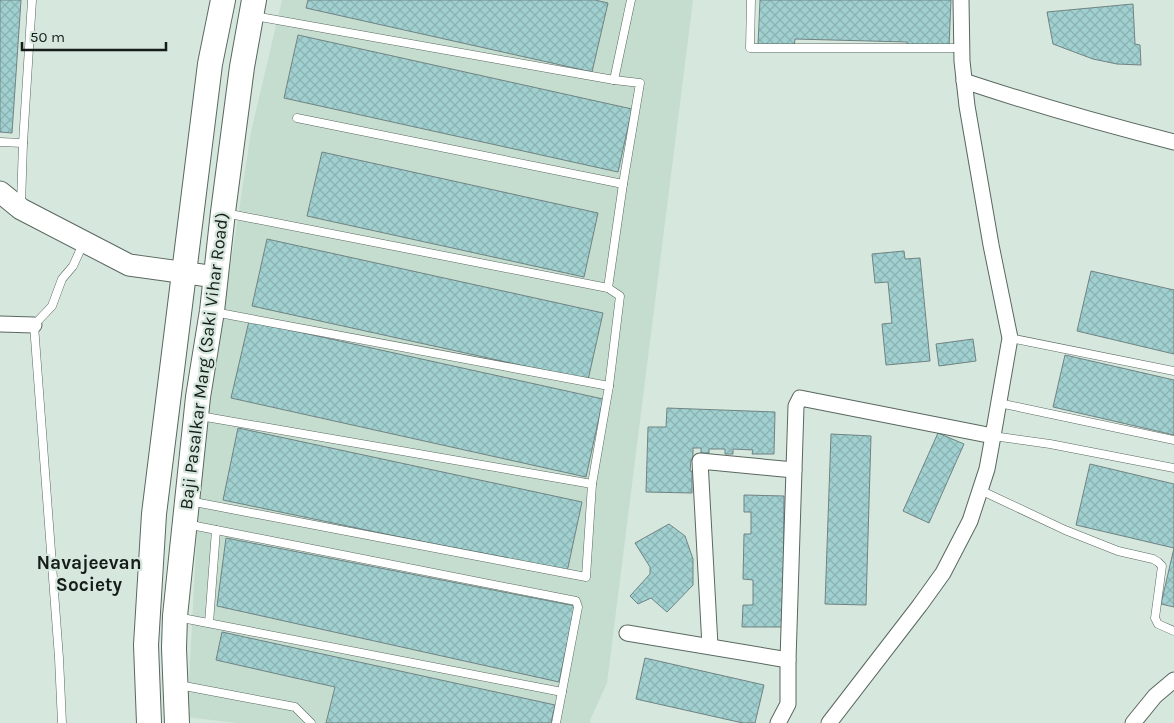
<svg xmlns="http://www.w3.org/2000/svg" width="1174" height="723" font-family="Karla,sans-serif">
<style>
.built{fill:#c5ddcf}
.building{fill:url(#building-cross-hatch);stroke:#708383}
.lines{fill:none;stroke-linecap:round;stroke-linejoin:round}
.lane-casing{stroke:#59685f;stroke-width:9}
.street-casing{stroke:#59685f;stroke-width:17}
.secondary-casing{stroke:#59685f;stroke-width:23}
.primary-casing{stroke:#59685f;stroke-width:26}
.lane{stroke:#fff;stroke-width:8}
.street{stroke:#fff;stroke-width:15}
.secondary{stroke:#fff;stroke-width:21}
.primary{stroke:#fff;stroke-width:24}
.labels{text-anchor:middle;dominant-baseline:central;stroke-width:4.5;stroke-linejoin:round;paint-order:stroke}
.street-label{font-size:18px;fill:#161d19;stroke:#d6e7dd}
.neighbourhood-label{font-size:19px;font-weight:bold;fill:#161d19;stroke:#d6e7dd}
</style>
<defs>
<pattern id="building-cross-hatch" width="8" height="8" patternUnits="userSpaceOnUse" patternTransform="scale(1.25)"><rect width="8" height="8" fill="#a1d0d0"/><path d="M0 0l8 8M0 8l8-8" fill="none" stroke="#8ab2b2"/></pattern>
</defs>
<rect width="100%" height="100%" fill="#d6e7dd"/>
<polygon class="built" points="282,0 693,0 607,683 591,718 590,723 237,723 187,717 201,458 251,132"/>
<g class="building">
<polygon points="0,0 21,0 12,133 0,132"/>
<polygon points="308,0 595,0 608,3 592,72 306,8"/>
<polygon points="760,0 951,0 949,47 907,46 907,42 795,39 794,47 758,45"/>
<polygon points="1133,4 1135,44 1140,45 1141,65 1117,64 1093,59 1053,44 1047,12"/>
<polygon points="298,35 632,109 618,172 284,98"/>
<polygon points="322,152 598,213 584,277 307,216"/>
<polygon points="267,239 603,313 588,380 252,306"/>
<polygon points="904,251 905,259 920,258 930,361 886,365 882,324 892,323 888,282 875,283 872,254"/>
<polygon points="1091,271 1174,290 1174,354 1077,331"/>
<polygon points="249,321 603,399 586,477 231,398"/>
<polygon points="973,339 976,361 939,366 936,344"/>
<polygon points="1065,355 1174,380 1174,435 1053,407"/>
<polygon points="667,408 775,412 774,454 752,454 753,450 733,449 733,454 725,454 725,449 709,449 709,453 701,453 701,448 693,448 693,460 691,460 690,471 692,471 692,493 646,492 648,427 666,427"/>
<polygon points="238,428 582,502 567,572 223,500"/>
<polygon points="938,433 964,444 929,523 903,511"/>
<polygon points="831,434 871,436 866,605 825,604"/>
<polygon points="1090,464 1174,484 1174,548 1076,525"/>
<polygon points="744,495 784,496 783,627 742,627 743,605 753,605 753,580 743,579 744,534 751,534 751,512 744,512"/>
<polygon points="669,524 685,536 693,559 693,585 667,612 651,598 638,604 630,596 650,574 650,567 635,543"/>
<polygon points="226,538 575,606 559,682 217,606"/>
<polygon points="1174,548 1174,607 1161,604"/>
<polygon points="222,632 555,705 551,723 326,723 335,687 216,660"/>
<polygon points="645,658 764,685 755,723 743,723 636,699"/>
</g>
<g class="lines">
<g class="lane-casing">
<g id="lane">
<polyline points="751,0 750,48 962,48"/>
<polyline points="254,16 614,80 640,83 623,184"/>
<polyline points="614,80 631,0"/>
<polyline points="297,118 623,184 608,288"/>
<polyline points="0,142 23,143"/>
<polyline points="21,204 23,143 32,0"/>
<polyline points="225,213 608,288 620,296 609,386"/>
<polyline points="214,312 609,386 592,484"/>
<polyline points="1010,338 1174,371"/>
<polyline points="999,403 1174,440"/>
<polyline points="993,436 1050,444 1174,468"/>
<polyline points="980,490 1065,530 1118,551 1153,559 1158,562 1162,566 1155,618 1158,624 1174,631"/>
<polyline points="189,501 586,577 592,484 200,416"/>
<polyline points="186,524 576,601 578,607 556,723"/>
<polyline points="177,617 562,692"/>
<polyline points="209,623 216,530"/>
<polyline points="179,685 295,707 311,723"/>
<polyline points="62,723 59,658 34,325 52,306 62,279 73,266 83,244"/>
</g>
</g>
<g class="street-casing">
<g id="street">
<path d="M 964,81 C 1033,104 1103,124 1174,142"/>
<polyline points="0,324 34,325"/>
<polyline points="627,633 788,660"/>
<polyline points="710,646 700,461 794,470"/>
<polyline points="778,723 788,704 788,660 796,406 800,398 993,436"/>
<polyline points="829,723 920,605 943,573 970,521 987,469 993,436 1010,338 991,245 967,106 962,61 961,0"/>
<polyline points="1133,723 1155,696 1174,680"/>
</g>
</g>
<g class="secondary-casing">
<polyline id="secondary" points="0,192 21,209 129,265 216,277"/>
</g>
<g class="primary-casing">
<g id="primary">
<polyline points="149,723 146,645 154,514 210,64 223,0"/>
<polyline points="177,723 174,648 175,616 198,397 212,311 223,212 242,67 254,0"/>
</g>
</g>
<use href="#lane" class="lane"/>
<use href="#street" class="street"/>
<use href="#secondary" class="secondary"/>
<use href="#primary" class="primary"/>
</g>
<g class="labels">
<g class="street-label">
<text transform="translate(204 361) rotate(-83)">Baji Pasalkar Marg (Saki Vihar Road)</text>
</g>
<g class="neighbourhood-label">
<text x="89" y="563">Navajeevan<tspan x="89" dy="22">Society</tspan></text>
</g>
</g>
<path d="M22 42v8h144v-8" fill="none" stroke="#161d19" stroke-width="2.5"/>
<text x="30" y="42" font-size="15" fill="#161d19" stroke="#d6e7dd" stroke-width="4" paint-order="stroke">50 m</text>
</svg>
